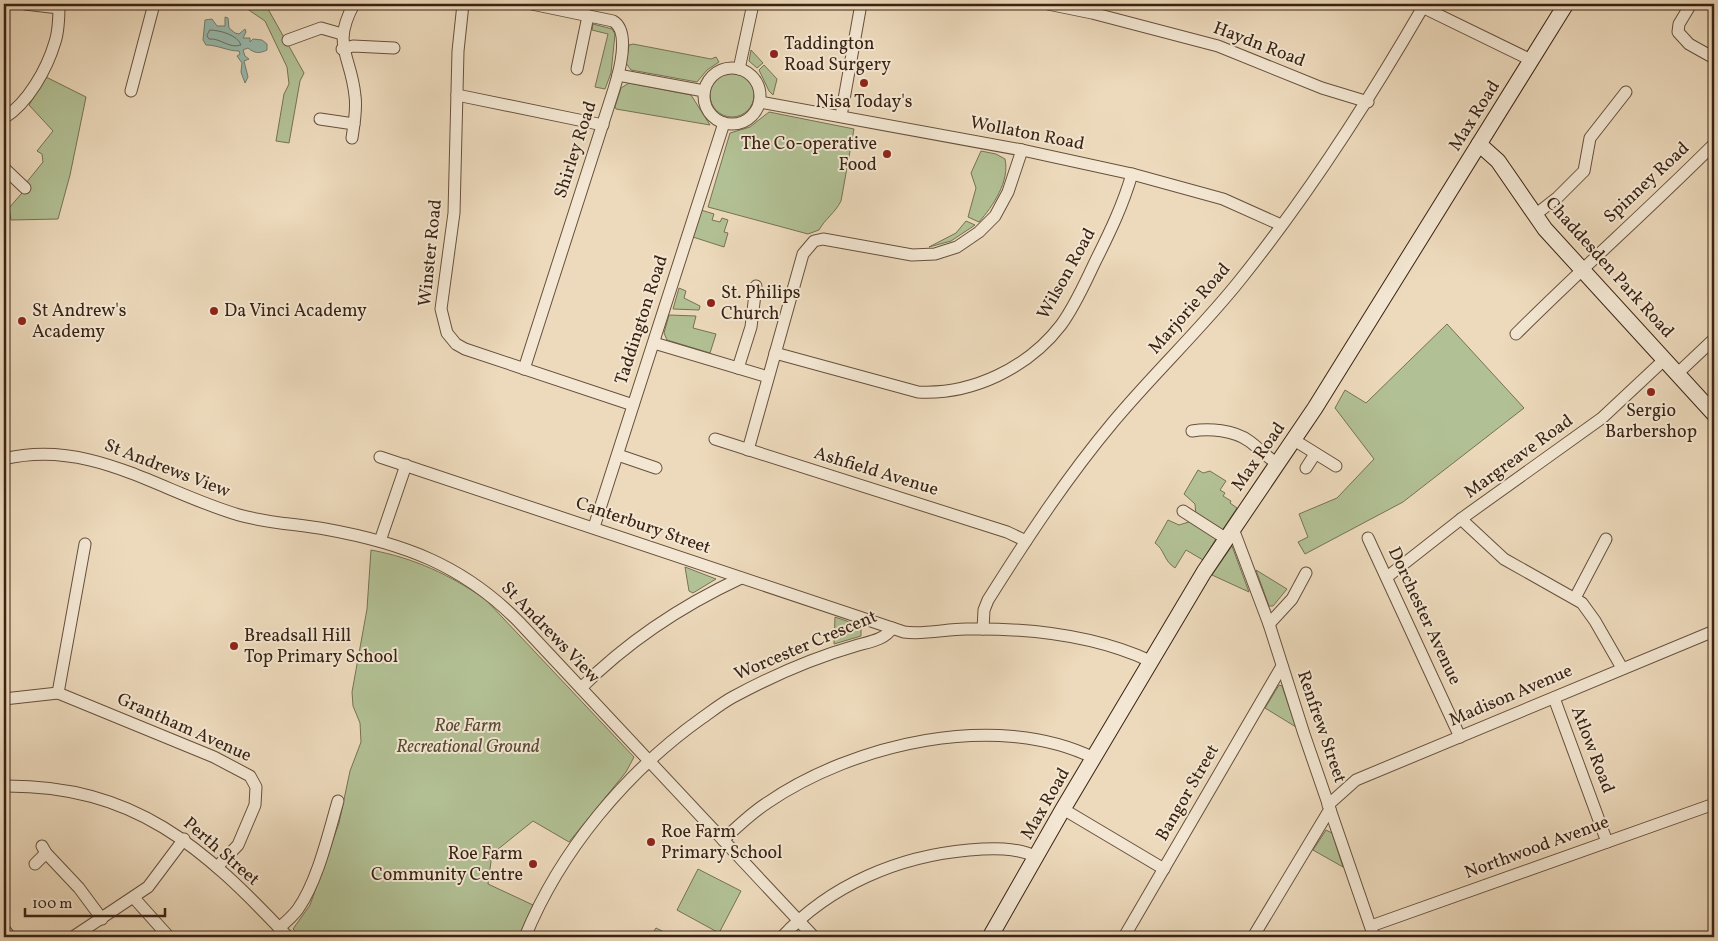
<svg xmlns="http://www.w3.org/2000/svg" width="1718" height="941" font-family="Vollkorn,serif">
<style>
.green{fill:#b2c195;stroke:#767254}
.water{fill:#99bbae;stroke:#737e70}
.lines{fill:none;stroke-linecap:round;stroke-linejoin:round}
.shore{stroke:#6a6e60;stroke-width:1}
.street-casing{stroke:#67503d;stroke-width:13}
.secondary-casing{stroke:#3a2213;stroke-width:17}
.street{stroke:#f3e7d3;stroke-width:11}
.secondary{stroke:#f3e7d3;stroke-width:15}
.poi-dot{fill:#8f2418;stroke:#f3e7d3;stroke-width:2}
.labels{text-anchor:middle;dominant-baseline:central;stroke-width:4;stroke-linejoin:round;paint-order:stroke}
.poi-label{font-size:18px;fill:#3a2213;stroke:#f3e7d3;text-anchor:start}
.street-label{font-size:18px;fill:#3a2213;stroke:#f3e7d3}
.park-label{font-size:18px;font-style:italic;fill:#584a34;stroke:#f3e7d3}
</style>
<rect width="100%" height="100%" fill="#eddabc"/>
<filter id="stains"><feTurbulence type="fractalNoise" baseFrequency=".004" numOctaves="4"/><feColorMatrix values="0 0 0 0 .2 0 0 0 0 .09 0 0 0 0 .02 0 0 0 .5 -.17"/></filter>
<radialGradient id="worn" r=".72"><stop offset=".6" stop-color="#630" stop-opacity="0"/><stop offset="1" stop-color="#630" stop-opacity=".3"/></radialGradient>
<g class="green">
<polygon points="240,4 256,4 268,9 304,73 300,81 289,143 276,141 284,94 289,84 287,67 265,21"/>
<polygon points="593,24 612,29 615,34 611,73 605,89 595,87 608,34 592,30"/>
<polygon points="633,44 711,59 716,57 719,62 707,70 697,82 631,70 626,63 629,45"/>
<polygon points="751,50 763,63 757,68 749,61"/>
<polygon points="764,65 777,79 773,95 769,91 759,70"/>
<circle cx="732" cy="95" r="22"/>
<polygon points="46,77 86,97 70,175 58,219 11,220 9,208 28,186 26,183 43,162 42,154 37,151 53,131 29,105"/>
<polygon points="629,83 691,95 710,125 616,109 615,107 621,88"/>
<path d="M 769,112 L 854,129 L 841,201 C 835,213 825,219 819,230 L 808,234 L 708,207 L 730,133 L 750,127 Z"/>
<path d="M 981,151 L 996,154 L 1005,159 C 1010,181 993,206 979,222 L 968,217 L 976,188 L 971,173 Z"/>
<polygon points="701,210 714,214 712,220 720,222 722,218 728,220 724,232 728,233 724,247 693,237"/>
<polygon points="966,221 975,225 951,241 929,247 956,233"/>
<polygon points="679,288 686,291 684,298 700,306 699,310 673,309"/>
<polygon points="669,315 696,316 693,328 716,334 710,353 667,340 664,333"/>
<polygon points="1447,324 1524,408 1403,502 1305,554 1298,542 1308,537 1299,514 1337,498 1374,459 1335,408 1345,390 1366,403"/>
<polygon points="1198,470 1203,473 1210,471 1226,481 1220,490 1225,493 1223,496 1231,501 1230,503 1237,508 1221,532 1196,516 1195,504 1184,494"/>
<path d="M 1168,520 L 1179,525 L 1192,521 L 1217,537 L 1203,560 L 1186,550 L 1175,568 C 1163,560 1165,550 1155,543 Z"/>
<polygon points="1232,546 1249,592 1212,575"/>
<path d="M 371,550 C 414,558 451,575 486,600 L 634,757 L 626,772 L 569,842 L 533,821 L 492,854 L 488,884 L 533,905 L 519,937 L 301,937 L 293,929 L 310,905 L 339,823 L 350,771 L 361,742 L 360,723 L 353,706 L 352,692 L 367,609 Z"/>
<polygon points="685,567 716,579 693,593 689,591"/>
<polygon points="1256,570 1287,589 1273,606 1269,606"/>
<polygon points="835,617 861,626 861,636 834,644"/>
<polygon points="1279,685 1282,686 1296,727 1265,708"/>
<polygon points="1326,830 1332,833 1343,867 1313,850"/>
<polygon points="698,869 741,891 719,933 677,910"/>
<polygon points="656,928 674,937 650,937"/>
</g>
<path class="water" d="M 225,17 L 228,18 L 229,28 L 235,33 L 239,34 L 245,29 L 246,32 L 243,38 L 250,38 L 250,42 L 253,39 L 262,40 L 267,44 L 267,50 C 259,54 254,53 248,48 L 243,50 L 245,56 L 249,59 L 244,61 L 248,77 L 245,83 L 241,72 L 242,63 L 237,56 L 240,54 L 239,51 C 227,51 218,45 206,45 L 203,40 L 205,20 L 212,19 L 217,26 L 225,26 Z"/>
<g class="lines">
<path class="shore" d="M 210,30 C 219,30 238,35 241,45 C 229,49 221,38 209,39 L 207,36 Z"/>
<g class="street-casing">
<g id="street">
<polyline points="25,4 59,8"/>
<polyline points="463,4 458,51 454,213 441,309 447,333 456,344 465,349 633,405"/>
<polyline points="1048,4 1092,13 1218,46 1322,88 1368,102"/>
<polyline points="1416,4 1531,60"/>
<polyline points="1691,4 1679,24 1678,32 1689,44 1714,58"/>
<polyline points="288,40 321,28 342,34"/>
<polyline points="342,49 353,46 394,48"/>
<circle cx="732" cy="96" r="28"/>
<polyline points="577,69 588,16"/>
<polyline points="739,69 753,4"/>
<polyline points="618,75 704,91"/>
<polyline points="131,91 154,4"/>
<polyline points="457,95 603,125"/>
<polyline points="760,102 1022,150 1132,174 1223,199 1281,225"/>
<polyline points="841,116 861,4"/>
<path d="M 4,118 C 28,103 47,69 55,42 C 59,30 59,16 59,4"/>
<polyline points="320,119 354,124"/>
<path d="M 352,138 C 354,124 357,109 355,96 C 351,54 331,46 354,4"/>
<polyline points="4,168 25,188"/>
<polyline points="1535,215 1558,197 1584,171 1590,138 1626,92"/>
<path d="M 1516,334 C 1581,269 1649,209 1714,144"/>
<polyline points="654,343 768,377"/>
<path d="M 775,353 L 918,392 C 972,395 1028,368 1061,325 C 1075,306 1085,283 1095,262 C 1110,232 1123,205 1132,174"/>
<polyline points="738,368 751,327 756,286"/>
<path d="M 524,369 L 614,89 C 619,73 631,31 613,21 L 532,4"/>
<polyline points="1678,373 1714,339"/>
<path d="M 1192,431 C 1209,428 1234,430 1249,441 C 1259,448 1266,457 1277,463"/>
<polyline points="715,439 1007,532 1026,541"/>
<polyline points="1294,440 1336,466"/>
<polyline points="748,450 803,254 814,241 823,239 912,255 935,254 957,247 979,232 995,216 1008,192 1022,150"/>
<polyline points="618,455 656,468"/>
<path d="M 380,457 L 904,632 C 924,635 946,629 966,629 C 1027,628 1094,635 1150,661"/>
<path d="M 4,459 C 90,438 160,492 239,515 C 267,523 297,524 325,529 C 403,543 463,565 519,622 L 814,937"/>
<polyline points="1306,468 1315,454"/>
<polyline points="1183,511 1225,538"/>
<polyline points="1461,519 1504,559 1582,603 1595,621 1622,668"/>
<polyline points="594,527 724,123"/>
<polyline points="1231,530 1235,534 1269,624 1304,734 1374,937"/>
<polyline points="1368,538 1460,737"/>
<polyline points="380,541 406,465"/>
<polyline points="1387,577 1461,519 1602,418 1665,359"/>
<polyline points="1575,598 1606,539"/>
<polyline points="1269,624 1292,599 1306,573"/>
<path d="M 983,629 L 984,610 L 988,600 C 1027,538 1067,477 1114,421 C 1155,372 1201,329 1240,280 C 1309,194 1368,102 1423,7"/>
<path d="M 581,688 C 628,641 681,606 741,578"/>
<polyline points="58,693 85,544"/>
<polyline points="1554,698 1607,842"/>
<polyline points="4,699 58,693 214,757 250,776 256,787 255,805 238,845 217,867"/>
<path d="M 4,786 C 135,785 203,847 288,937"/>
<polyline points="1328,805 1356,780 1714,631"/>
<polyline points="1063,809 1164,869"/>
<path d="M 723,840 C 737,827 751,813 767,803 C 853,744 996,710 1094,758"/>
<polyline points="42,846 46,853 79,888 102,919"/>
<polyline points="35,864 46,853"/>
<polyline points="134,898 169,937"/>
<polyline points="1371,926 1714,804"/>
<path d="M 279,928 C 286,922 293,916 298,909 C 318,880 328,835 338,801"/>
<polyline points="4,929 10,937"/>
<polyline points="73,937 148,887 184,839"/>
<path d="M 525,937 C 560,851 626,772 702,718 C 712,711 722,703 733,697 C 772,676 813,658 855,646 C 868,642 885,640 892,628"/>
<path d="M 782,937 C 830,885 899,856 969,850 C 991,848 1017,847 1037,857"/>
<polyline points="1124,937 1282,666"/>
<polyline points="1253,937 1330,809"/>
</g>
</g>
<g class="secondary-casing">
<g id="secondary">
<polyline points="1479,144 1498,161 1545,229 1714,414"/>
<polyline points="990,937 1063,809 1204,572 1315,408 1566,4"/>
</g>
</g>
<use href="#street" class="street"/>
<use href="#secondary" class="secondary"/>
</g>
<g class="poi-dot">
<circle cx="774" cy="54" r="5"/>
<circle cx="864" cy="83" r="5"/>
<circle cx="887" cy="154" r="5"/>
<circle cx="711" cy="303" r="5"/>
<circle cx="214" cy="311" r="5"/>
<circle cx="22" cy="321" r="5"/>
<circle cx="1651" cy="392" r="5"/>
<circle cx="234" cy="646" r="5"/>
<circle cx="651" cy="842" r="5"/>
<circle cx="533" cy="864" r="5"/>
</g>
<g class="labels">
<g class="poi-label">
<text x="784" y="44">Taddington<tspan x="784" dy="21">Road Surgery</tspan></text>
<text x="864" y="102" text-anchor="middle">Nisa Today's</text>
<text x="877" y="144" text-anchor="end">The Co-operative<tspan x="877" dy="21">Food</tspan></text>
<text x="721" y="293">St. Philips<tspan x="721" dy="21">Church</tspan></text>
<text x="32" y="311">St Andrew's<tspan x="32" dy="21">Academy</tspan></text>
<text x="224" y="311">Da Vinci Academy</text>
<text x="1651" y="411" text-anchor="middle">Sergio<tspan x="1651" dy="21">Barbershop</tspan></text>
<text x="244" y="636">Breadsall Hill<tspan x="244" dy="21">Top Primary School</tspan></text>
<text x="661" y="832">Roe Farm<tspan x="661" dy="21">Primary School</tspan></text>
<text x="523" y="854" text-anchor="end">Roe Farm<tspan x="523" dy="21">Community Centre</tspan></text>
</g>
<g class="street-label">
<text transform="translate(1259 45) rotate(21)">Haydn Road</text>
<text transform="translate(1475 116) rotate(-58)">Max Road</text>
<text transform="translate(1027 134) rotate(11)">Wollaton Road</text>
<text transform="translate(576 150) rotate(-72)">Shirley Road</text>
<text transform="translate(1647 183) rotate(-43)">Spinney Road</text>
<text transform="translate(431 253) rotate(-84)">Winster Road</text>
<text transform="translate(1609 268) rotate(48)">Chaddesden Park Road</text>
<text transform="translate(1067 274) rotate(-61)">Wilson Road</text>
<text transform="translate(1190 309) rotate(-49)">Marjorie Road</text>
<text transform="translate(642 320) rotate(-72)">Taddington Road</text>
<text transform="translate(1259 457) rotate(-55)">Max Road</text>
<text transform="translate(1519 457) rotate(-36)">Margreave Road</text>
<text transform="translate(167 469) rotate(21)">St Andrews View</text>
<text transform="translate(876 472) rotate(17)">Ashfield Avenue</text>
<text transform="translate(643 526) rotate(19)">Canterbury Street</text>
<text transform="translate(1424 616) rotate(65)">Dorchester Avenue</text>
<text transform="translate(550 633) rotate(46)">St Andrews View</text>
<text transform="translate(806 646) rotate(-23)">Worcester Crescent</text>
<text transform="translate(1511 696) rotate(-23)">Madison Avenue</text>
<text transform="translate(1321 727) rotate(71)">Renfrew Street</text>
<text transform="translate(184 728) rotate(24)">Grantham Avenue</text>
<text transform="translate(1592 750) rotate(69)">Atlow Road</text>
<text transform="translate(1188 793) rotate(-60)">Bangor Street</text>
<text transform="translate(1046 804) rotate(-60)">Max Road</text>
<text transform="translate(1537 848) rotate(-20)">Northwood Avenue</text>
<text transform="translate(221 852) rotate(41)">Perth Street</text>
</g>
<g class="park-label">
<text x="468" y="726">Roe Farm<tspan x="468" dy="21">Recreational Ground</tspan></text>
</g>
</g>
<rect width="1718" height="941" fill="none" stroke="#eddabc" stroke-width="20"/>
<rect x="5" y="5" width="1708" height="931" fill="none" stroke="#3a2213" stroke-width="2.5"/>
<rect x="10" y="10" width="1698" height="921" fill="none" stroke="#3a2213"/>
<path d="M25 908v8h140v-8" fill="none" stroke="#3a2213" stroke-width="2.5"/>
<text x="32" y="908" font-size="15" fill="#3a2213" stroke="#f3e7d3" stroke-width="4" paint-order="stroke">100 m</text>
<rect width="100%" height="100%" filter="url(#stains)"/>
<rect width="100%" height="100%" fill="url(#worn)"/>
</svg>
